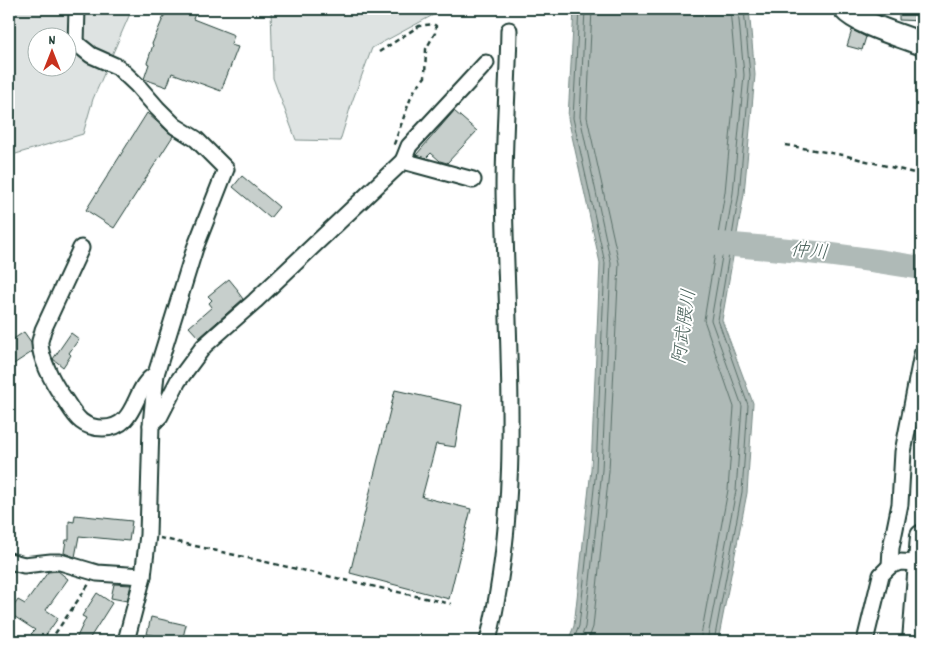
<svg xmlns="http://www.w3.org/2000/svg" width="931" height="650" font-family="Dekko,'Klee One',sans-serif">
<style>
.green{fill:#dee3e2;stroke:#7e908b;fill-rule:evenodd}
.water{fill:#afbab7;stroke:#758883}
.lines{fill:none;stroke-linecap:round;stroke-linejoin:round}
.shore{stroke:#596f68;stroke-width:1}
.river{stroke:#afbab7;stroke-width:24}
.building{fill:#c7cfcc;stroke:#1f3d34}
.minor-casing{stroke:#1f3d34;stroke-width:19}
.primary-casing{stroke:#1f3d34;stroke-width:26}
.path{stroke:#1f3d34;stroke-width:2.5;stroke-dasharray:5 4;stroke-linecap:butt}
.minor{stroke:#fff;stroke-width:15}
.primary{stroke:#fff;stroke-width:22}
.labels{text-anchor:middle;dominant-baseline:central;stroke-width:4;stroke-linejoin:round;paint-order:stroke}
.water-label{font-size:19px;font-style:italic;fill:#4a625b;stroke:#fff}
</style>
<rect width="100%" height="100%" fill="#fff"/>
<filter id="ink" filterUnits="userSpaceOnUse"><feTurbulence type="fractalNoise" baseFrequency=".02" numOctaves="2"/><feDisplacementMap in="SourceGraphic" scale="10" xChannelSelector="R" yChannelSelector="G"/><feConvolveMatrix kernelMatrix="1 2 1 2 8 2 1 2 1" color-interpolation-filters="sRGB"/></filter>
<g filter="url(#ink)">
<g class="green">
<path d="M 9,9 L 132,9 L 93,99 L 83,134 L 9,156 ZM 38,38 L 68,38 L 68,68 L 38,68 Z"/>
<polygon points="271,9 455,9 435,14 372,48 352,102 340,141 296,140 273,78"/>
</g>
<polygon class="water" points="574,9 749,9 755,75 744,194 722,320 753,403 747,493 718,641 568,641 574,626 591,469 600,263 568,118"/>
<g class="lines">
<g class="shore">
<polyline points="573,641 579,626 596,470 605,263 573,118 579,9"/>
<polyline points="580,641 585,627 602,470 611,263 580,117 585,9"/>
<polyline points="588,641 593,627 609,471 619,263 587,117 592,9"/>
<polyline points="700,641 728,490 734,407 704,320 725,192 736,75 730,9"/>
<polyline points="707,641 736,491 742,406 711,320 733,193 744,75 738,9"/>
<polyline points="714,641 742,492 748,405 718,320 739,194 750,75 744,9"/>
</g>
<path class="river" d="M 702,243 C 776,247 849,256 922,268"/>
</g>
<g class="building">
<polygon points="167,9 197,9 193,19 234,35 231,45 238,47 221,91 172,73 167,87 144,79 149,64 147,63 153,45 152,44"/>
<polygon points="899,9 922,9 922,21 899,20"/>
<polygon points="852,30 866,37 862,50 847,46"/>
<polygon points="454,111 477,131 447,163 440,161 431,153 426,158 416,155"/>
<polygon points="147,113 173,136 114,228 86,210"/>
<polygon points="242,176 279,207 270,218 233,187"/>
<polygon points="229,279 238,290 237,291 243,299 199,338 189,327 212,307 209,303 212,300 208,296"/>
<polygon points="24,332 31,342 32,352 9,367 9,342"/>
<polygon points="71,333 79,339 69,353 71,355 63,367 53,359"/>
<polygon points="395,390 462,405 455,447 436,444 422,497 471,509 449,599 350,573"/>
<polygon points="75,515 132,521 129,541 79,536 75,557 64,553 66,540 69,540 69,521 74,522"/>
<polygon points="58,571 68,579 46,610 58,618 42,641 31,634 35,630 9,613 18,600 25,604 48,572"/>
<polygon points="114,584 131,585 127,601 111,598"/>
<polygon points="97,593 112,603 88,641 75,641 86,618 82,616"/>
<polygon points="151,617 186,625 182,641 147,634"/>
</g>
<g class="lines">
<g class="minor-casing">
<g id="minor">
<polyline points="77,9 76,43 91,55 118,67 137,85 157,108 175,126 196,139 226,169 195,248 156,374 151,425"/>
<polyline points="403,161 409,146 486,63"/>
<path d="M 81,248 L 43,330 C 42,334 41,338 40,341 C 39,356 53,383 61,394 C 74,412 78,428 103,428 C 138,428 132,387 156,374"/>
<polyline points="9,561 24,565 51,562 60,562 97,573 143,576"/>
<polyline points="890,566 891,548 900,504 903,452 922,354"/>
<polyline points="126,641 143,576 148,535 151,425 160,416 178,381 204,346 255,301 403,161 473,180"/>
<path d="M 488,641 C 524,493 506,340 504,189 C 504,136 508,82 509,30"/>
<polyline points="865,641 881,575 890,566 900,562 919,563"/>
</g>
</g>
<g class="primary-casing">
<g id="primary">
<path d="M 845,9 C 858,24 903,36 922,44"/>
<polyline points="914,641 922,536"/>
</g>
</g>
<g class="path">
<polyline points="379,52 419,26 433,24 436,26 435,33 426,49 425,77 415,89 410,100 393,147"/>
<polyline points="785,145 843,155 922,175"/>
<polyline points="160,538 451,604"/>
<polyline points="50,641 89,584"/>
</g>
<use href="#minor" class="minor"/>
<use href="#primary" class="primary"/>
</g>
</g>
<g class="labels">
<g class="water-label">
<text transform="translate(809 253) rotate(5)">仲川</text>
<text transform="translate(686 327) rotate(-82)">阿武隈川</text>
</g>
</g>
<rect width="931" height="650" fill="none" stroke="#fff" stroke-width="30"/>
<rect x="15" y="15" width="901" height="620" fill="none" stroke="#1f3d34" stroke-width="2" filter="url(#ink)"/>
<g transform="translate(52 52)"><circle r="24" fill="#ffffff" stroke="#a5b1ae"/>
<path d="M0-4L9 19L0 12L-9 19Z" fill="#c8321e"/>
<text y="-8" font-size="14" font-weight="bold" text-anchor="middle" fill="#1f3d34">N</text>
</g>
</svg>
